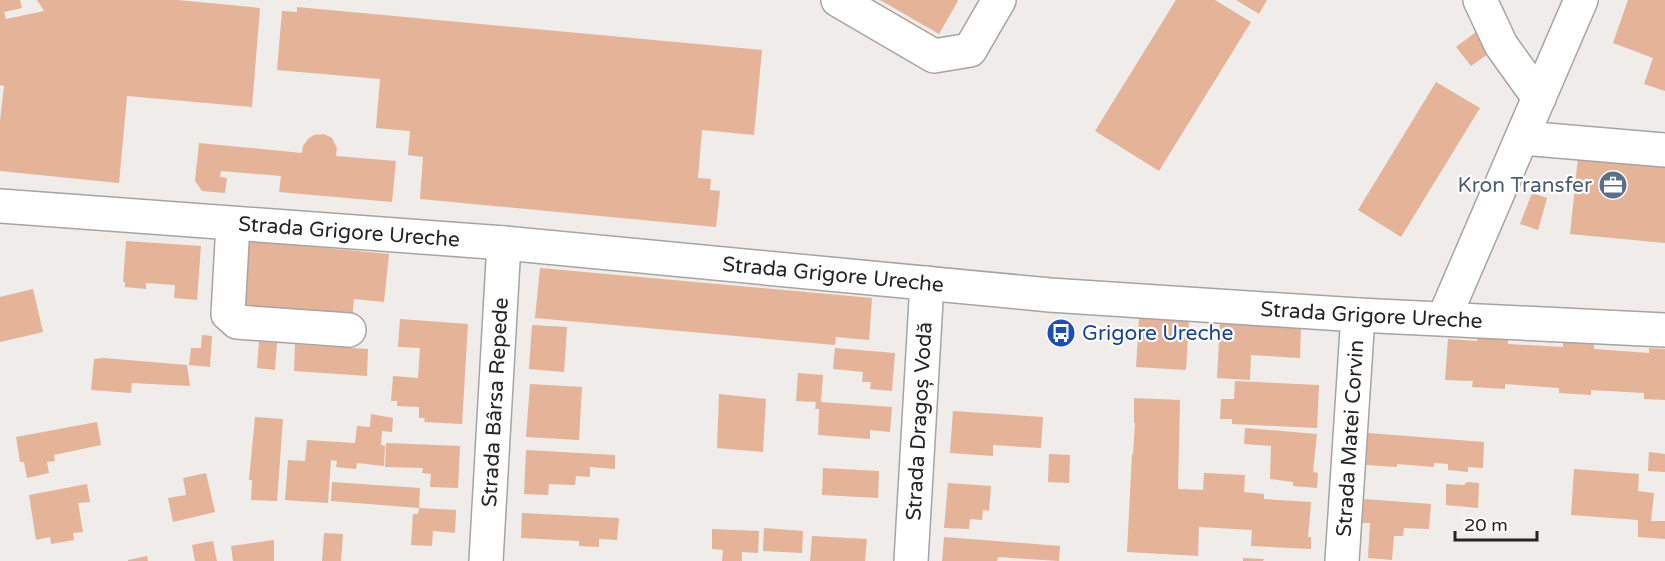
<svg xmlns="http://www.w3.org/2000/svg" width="1665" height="561" font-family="'Varela Round',sans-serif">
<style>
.building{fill:#e4b398}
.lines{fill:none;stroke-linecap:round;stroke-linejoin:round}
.minor-casing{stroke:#a6a4a2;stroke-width:36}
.minor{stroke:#fff;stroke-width:33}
.labels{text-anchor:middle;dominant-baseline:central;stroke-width:4.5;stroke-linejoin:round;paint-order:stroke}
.service-label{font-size:21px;fill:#4e5e75;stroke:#fff;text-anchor:end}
.street-label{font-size:21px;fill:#262524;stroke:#fff}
.transit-label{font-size:21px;fill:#164399;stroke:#fff;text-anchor:start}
</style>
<rect width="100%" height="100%" fill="#efecea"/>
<g class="building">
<polygon points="0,0 20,0 22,8 4,12 6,19 44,11 37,0 178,0 260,8 252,107 127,96 119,183 0,171 0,121 4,86 0,85"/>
<polygon points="880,0 957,0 958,1 939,34"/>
<polygon points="1176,0 1215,0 1251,22 1159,171 1095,131"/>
<polygon points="1236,0 1267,0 1259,14"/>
<polygon points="1628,0 1665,0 1665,91 1644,84 1653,58 1613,43"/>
<polygon points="297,7 762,50 754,135 702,130 698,178 711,179 710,190 720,191 716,227 420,199 423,157 408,155 410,131 376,128 380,79 277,70 282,11 297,12"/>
<polygon points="1476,32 1491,52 1471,66 1456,47"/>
<polygon points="1436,82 1480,108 1401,237 1358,210"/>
<polygon points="324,134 332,138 337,148 336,156 396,161 392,202 279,192 281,176 221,171 220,177 227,178 225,193 202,191 195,181 199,143 302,153 303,146 308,139 314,135"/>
<polygon points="1578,157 1665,165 1665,243 1570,234"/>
<polygon points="1532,193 1547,198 1538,230 1520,224"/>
<polygon points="241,240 389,254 384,302 354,299 352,320 235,309"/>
<polygon points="126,241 201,246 197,300 174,298 175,285 146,283 146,289 125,287 125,282 123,282"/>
<polygon points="540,268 872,298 869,340 836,337 835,345 535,318"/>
<polygon points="33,289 43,332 0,342 0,297"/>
<polygon points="1139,318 1189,321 1186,370 1136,367"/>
<polygon points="400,319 468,324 462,424 424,422 425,418 419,418 419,407 397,406 397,401 391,401 393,376 418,378 420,348 398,347"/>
<polygon points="1220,322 1301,326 1300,358 1251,355 1250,380 1217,378"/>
<polygon points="532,325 567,327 564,372 529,369"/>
<polygon points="202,335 212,336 210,367 189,365 191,348 201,348"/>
<polygon points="1477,336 1508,338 1508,344 1563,347 1563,342 1588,343 1594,344 1594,349 1649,353 1649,348 1665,349 1665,400 1644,399 1644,393 1591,390 1591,395 1559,393 1559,388 1505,384 1505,389 1472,387 1473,381 1445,380 1448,339 1477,341"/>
<polygon points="259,341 277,343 275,370 257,368"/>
<polygon points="295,344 368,349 367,376 294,371"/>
<polygon points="835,348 895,353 892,391 870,389 871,382 862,382 863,372 833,369"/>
<polygon points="104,358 187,365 190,386 132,383 131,393 91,390 94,359"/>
<polygon points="798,373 823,375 821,402 892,407 890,432 870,430 870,439 818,435 819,409 815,409 816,402 796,401"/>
<polygon points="1235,381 1319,385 1317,428 1232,424 1232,419 1220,419 1221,399 1234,399"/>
<polygon points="530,384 582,387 579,440 526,437"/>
<polygon points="719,394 766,399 763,452 717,448"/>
<polygon points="1134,398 1180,400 1178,489 1203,490 1204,473 1245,475 1244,492 1264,494 1264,499 1311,502 1308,537 1311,537 1311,549 1251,546 1252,530 1199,527 1198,556 1127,552 1132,454 1133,454 1135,423 1134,423"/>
<polygon points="953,411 1043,417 1041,448 993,445 993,456 950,453"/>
<polygon points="371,414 393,418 392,432 382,431 381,445 385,446 384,466 357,463 356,469 336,467 337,461 331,460 328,503 285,500 288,460 305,461 307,440 355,443 357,426 370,427"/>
<polygon points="255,417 283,419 277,501 251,500 252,480 249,480"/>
<polygon points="97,422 101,445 54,455 55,461 47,462 49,473 27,478 24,462 20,462 16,437"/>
<polygon points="1245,428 1317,434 1313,472 1318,473 1317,488 1293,486 1293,482 1270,479 1271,446 1244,444"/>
<polygon points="1368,433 1484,442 1483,468 1468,467 1468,472 1448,470 1448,464 1434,463 1434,467 1397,464 1397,467 1366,465"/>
<polygon points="386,443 460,446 458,488 430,487 431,474 422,473 423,468 385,467"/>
<polygon points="526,450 615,455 615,469 590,467 590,477 576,476 575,485 549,484 548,495 524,494"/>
<polygon points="1649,452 1665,454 1665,472 1648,471"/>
<polygon points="1049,454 1070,455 1069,483 1048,482"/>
<polygon points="823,468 879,471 878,498 822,495"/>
<polygon points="1574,469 1639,474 1638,491 1654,493 1651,521 1665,521 1665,539 1638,537 1638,520 1571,515"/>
<polygon points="206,473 215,512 173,522 168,498 186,495 183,478"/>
<polygon points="332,482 420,488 419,508 456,510 455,533 433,531 432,546 411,545 413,514 418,514 419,508 331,501"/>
<polygon points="1467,482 1479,483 1478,508 1446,505 1446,484 1464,485"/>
<polygon points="948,483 991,486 989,511 983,510 982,520 970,519 969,529 944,528"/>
<polygon points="87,484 90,502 78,503 83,532 73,533 74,540 51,544 50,537 36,540 29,495"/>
<polygon points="1364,499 1431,504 1429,529 1404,528 1403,536 1394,536 1392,560 1368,558 1370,523 1362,523"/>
<polygon points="522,513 619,518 617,540 599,539 599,547 579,546 579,541 521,538"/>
<polygon points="764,528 803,531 802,553 763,551"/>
<polygon points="712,529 759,531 758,553 742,552 742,561 722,561 723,550 712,549"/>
<polygon points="324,533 343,534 341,561 322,561"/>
<polygon points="812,536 867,539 865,561 810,561"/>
<polygon points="944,537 1060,546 1059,561 998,557 997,561 942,561"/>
<polygon points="274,540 274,561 233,561 231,546"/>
<polygon points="213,541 217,561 195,561 192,545"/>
<polygon points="147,556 148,561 128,561 128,560"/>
<polygon points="1243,558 1264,559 1263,561 1243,561"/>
</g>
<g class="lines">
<g class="minor-casing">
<g id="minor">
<polyline points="838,0 934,56 970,50 999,0"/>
<polyline points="1480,0 1501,45 1539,98"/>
<polyline points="1522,138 1665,150"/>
<path id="s1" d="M 0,206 L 504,243 L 1050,295 L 1358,315 L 1665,330"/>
<polyline points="233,224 228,314 237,322 349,330"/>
<polyline points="1444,318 1581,0"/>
<path id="s2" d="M 486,561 L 504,243"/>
<path id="s3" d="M 911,561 L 927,283"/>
<path id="s4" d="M 1342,561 L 1358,315"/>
</g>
</g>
<use href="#minor" class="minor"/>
</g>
<defs>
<g id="office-disc" transform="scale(1.5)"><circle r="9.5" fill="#5c6f8a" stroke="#fff"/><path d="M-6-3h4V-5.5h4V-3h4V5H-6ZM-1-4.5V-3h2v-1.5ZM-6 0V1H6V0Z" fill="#fff"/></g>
<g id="bus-disc" transform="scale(1.5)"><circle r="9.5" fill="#1a4fb4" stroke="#fff"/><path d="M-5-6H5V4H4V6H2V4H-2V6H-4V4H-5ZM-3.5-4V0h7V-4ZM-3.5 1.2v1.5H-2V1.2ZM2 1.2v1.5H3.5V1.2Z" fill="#fff"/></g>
</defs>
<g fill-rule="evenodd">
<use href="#office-disc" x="1613" y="185"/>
<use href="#bus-disc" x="1061" y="333"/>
</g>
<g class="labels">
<g class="service-label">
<text x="1592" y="185">Kron Transfer</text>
</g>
<g class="street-label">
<text stroke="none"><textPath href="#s1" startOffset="350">Strada Grigore Ureche</textPath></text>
<text stroke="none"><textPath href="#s1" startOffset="836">Strada Grigore Ureche</textPath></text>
<text stroke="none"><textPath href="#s1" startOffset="1376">Strada Grigore Ureche</textPath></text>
<text stroke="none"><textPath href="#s2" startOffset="159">Strada Bârsa Repede</textPath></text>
<text stroke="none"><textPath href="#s3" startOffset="140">Strada Dragoș Vodă</textPath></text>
<text stroke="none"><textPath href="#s4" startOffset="123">Strada Matei Corvin</textPath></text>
</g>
<g class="transit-label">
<text x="1082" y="333">Grigore Ureche</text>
</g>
</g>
<path d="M1455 531v9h82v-9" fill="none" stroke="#262524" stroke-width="3"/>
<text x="1464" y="531" font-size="18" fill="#262524" stroke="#ffffff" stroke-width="4.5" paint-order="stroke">20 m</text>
</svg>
